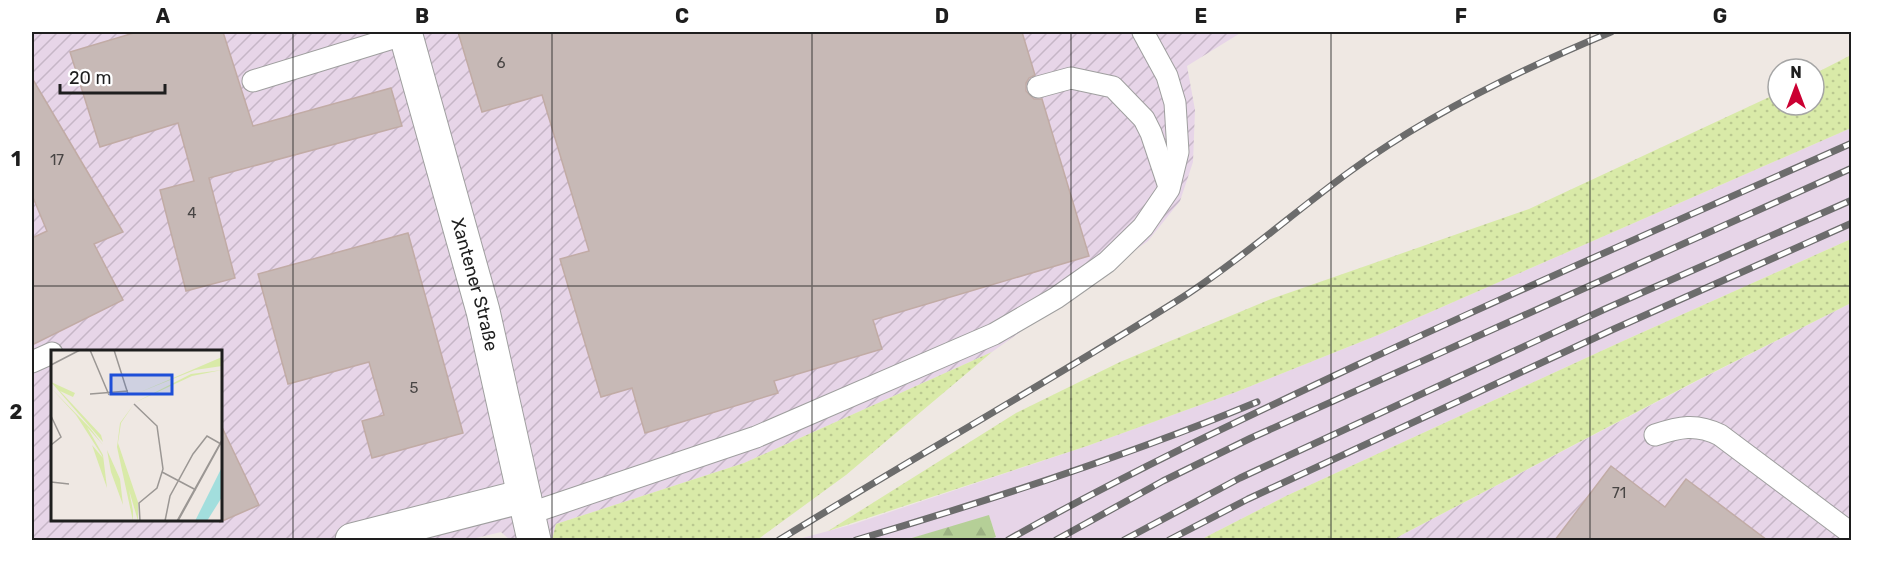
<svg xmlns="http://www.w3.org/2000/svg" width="1883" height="572" font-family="Rubik,sans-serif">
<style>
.industrial{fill:url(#industrial-furrows);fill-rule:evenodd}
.railway{fill:#e7d5e8}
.grass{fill:url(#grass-dots)}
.forest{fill:url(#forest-firs)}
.building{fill:#c7b9b6;stroke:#c1aba5;stroke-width:1.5}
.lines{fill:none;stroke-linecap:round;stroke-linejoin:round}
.lane-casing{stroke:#9f9f9f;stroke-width:23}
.street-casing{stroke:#9f9f9f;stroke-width:35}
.lane{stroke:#fff;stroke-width:21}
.street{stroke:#fff;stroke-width:33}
.rail-casing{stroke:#6c6c6c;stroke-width:7}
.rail{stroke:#fff;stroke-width:4.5;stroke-dasharray:14;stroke-linecap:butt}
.grid{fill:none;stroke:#1e1e1e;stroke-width:1.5;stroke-opacity:0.55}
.labels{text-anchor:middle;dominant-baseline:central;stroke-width:5;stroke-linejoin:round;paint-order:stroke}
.number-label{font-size:15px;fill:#484544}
.street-label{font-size:18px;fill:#1e1e1e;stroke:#fff}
.inset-road{fill:none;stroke:#9b9794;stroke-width:1.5}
.view{fill:#1d4ed8;fill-opacity:0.15;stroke:#1d4ed8;stroke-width:3}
.inset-edge{fill:none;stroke:#1e1e1e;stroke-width:3}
.neatline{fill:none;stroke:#1e1e1e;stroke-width:2}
.grid-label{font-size:20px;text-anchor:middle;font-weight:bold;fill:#1e1e1e}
</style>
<defs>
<pattern id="industrial-furrows" width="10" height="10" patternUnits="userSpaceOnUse" patternTransform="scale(1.5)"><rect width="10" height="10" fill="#e7d5e8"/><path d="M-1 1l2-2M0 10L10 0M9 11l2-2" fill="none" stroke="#c6b6c7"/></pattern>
<pattern id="grass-dots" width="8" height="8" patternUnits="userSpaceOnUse" patternTransform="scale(1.5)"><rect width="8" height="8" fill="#d9eaa8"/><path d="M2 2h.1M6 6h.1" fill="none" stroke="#bac890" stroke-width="1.8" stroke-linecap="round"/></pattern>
<pattern id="forest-firs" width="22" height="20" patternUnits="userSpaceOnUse" patternTransform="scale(1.5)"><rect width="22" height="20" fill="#b5cf97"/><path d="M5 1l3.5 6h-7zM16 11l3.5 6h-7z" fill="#9bb182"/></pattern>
</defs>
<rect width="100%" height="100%" fill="#efe8e3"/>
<g class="industrial">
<path d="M 32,32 L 1242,32 L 1187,66 L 1195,110 L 1193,162 L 1180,201 L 1148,241 L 992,352 L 744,463 L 556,524 L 552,540 L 510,540 L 501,532 L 468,540 L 32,540 ZM 52,352 L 220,352 L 220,520 L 52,520 Z"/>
<polygon points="1851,303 1851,540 1392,540 1697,381"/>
</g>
<polygon class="railway" points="1851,128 1851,239 1623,341 1286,496 1200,540 988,540 996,536 989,516 905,540 795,540 854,524 1087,446 1236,392 1378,335"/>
<g class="grass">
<polygon points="1851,55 1851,128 1378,335 1236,392 1087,446 828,531 1016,413 1120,362 1271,299 1529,209 1778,93 1778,105 1814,105 1814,74"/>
<polygon points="1851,239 1851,303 1696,381 1392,540 1200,540 1286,496 1623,341"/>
<polygon points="992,352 846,475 757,540 552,540 556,524 744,463"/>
</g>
<polygon class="forest" points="989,515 996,537 988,540 905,540"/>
<g class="building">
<polygon points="137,32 223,32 253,126 391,88 402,126 209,178 235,278 186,291 160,190 194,181 178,123 100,147 70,52"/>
<polygon points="458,32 1022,32 1035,75 1029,78 1026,83 1026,91 1034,99 1042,99 1089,256 873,320 882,349 774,381 778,393 645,433 632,388 601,397 560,259 589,251 542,95 482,112"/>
<polygon points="32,78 123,232 94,244 123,300 32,345 32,238 47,231 32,195"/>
<polygon points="408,233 463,433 372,458 362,421 384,415 369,362 288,384 258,274"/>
<polygon points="220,423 259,505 220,522"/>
<polygon points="1611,466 1665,507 1686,479 1767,540 1555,540"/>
</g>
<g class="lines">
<g class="lane-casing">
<g id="lane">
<polyline points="253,81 406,34"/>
<polyline points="1038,87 1071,78 1113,87 1144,119 1151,133 1169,187"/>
<polyline points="32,362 52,353"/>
<path d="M 1655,435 C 1679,427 1696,423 1720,435 L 1852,534"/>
<polyline points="528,514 756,437 994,334 1056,298 1107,262 1143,227 1169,189 1178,152 1175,103 1167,76 1143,32"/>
</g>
</g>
<g class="street-casing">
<g id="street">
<path id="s1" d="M 405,32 L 483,311 L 534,540"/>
<polyline points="352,540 524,496"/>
</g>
</g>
<use href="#lane" class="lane"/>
<use href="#street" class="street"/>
<g class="rail-casing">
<g id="rail">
<path d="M 779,540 C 913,458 1050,381 1183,297 C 1242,259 1295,211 1352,170 C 1431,113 1522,69 1611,32"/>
<path d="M 856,540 C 991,500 1127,456 1257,402"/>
<path d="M 1008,540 C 1121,476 1238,421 1355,366 C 1520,289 1686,217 1852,143"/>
<polyline points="1056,540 1163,481 1251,438 1852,168"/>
<polyline points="1124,540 1240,478 1605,309 1852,200"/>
<polyline points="1169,540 1248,499 1614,329 1852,223"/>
</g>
</g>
<use href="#rail" class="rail"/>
</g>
<path class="grid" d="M 293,32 L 293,540M 552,32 L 552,540M 812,32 L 812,540M 1071,32 L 1071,540M 1331,32 L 1331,540M 1590,32 L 1590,540M 32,286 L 1852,286"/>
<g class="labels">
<g class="number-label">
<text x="501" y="63">6</text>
<text x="57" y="160">17</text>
<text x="192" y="213">4</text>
<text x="414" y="388">5</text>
<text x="1619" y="493">71</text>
</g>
<g class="street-label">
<text stroke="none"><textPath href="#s1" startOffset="262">Xantener Straße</textPath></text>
</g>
</g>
<g transform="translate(51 350)">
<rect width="171" height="171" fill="#efe8e3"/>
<path d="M 171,7 L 171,16 L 144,20 L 87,43 ZM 171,20 L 141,26 L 83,53 L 140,24 ZM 0,32 L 24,43 L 22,47 L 9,41 L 50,85 L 52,92 ZM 0,38 L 39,78 L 52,95 L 36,77 L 52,105 L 56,138 L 41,95 L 52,108 L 50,104 L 25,65 ZM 83,54 L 70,73 L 67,93 L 87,152 L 87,171 L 78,140 L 82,161 L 82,171 L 66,97 L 69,73 ZM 56,100 L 69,129 L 72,155 L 60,122 Z" fill="#d9eaa8"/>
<path d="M 171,117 L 171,147 L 156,171 L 144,171 Z" fill="#a2dedd"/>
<path class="inset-road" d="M 39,0 L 58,45M 63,0 L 77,44M 0,15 L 29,0M 39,44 L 77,41M 83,54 L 106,76 L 112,119 L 106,138 L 88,153 L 89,171M 0,66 L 10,87 L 0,95M 111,122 L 145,140M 0,132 L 18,134M 114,171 L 119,146 L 142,104 L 156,86 L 170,94M 126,171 L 171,90M 127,171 L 171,91"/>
<path class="view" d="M 60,25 L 121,25 L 121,44 L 60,44 Z"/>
<rect width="171" height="171" class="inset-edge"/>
</g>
<rect width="1883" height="572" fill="none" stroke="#ffffff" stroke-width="66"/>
<g transform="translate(1796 87)"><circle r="28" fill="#ffffff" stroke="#a5a5a5" stroke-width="1.5"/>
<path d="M0-4.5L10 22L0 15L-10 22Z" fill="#cb0032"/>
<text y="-9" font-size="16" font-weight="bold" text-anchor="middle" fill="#1e1e1e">N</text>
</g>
<path d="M60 84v9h105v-9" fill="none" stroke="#1e1e1e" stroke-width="3"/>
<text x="69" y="84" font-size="18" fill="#1e1e1e" stroke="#ffffff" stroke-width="4.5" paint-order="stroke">20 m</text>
<rect x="33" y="33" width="1817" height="506" class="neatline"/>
<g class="grid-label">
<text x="163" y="23">A</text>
<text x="422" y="23">B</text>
<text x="682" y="23">C</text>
<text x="942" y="23">D</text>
<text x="1201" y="23">E</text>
<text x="1461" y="23">F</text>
<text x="1720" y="23">G</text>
<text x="16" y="166">1</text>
<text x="16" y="419">2</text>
</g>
</svg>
